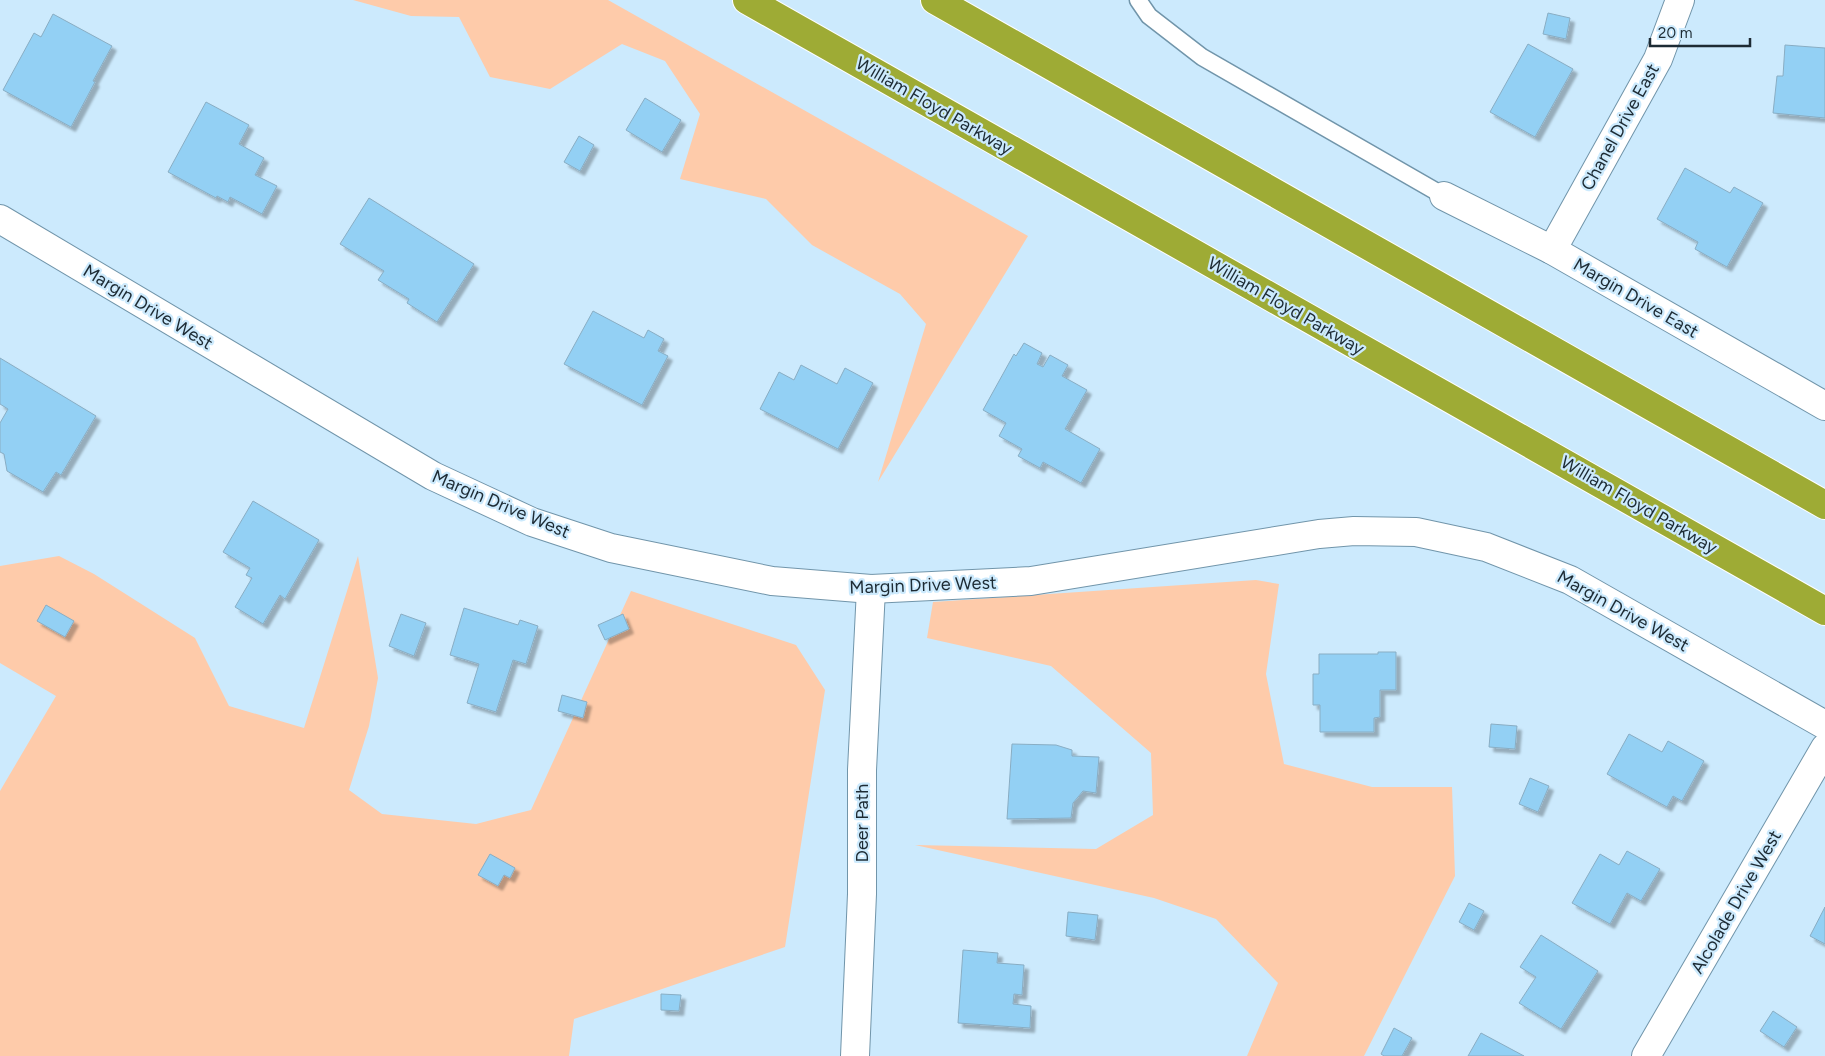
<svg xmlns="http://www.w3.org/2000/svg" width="1825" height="1056" font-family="Figtree,sans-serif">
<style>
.green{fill:#fecbaa}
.building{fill:#93d0f4;stroke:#89adc3;filter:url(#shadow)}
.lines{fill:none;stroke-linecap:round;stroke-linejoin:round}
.lane-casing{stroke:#7195aa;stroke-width:19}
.street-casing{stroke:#7195aa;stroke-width:30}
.highway-casing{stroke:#fff;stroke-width:30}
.lane{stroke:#fff;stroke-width:16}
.street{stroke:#fff;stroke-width:28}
.highway{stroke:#9eab35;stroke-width:28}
.labels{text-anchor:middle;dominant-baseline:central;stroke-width:4.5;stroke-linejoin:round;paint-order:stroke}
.street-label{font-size:18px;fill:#1d2b34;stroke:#cceafd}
</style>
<defs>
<filter id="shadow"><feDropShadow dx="4.5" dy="4.5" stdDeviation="1" flood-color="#0004"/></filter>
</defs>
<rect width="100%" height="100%" fill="#cceafd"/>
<g class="green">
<polygon points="353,0 608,0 1028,236 878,482 926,324 900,294 812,245 766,199 680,179 700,114 665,61 622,44 550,89 490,77 459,17 411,16"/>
<polygon points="59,556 94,574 195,638 229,706 304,728 358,556 378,678 369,726 349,790 382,814 476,824 531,810 631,591 796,645 825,690 785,947 574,1019 569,1056 0,1056 0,791 56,696 0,663 0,566"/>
<polygon points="1256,580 1279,584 1266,674 1284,764 1372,787 1452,787 1455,876 1364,1056 1247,1056 1278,983 1216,919 1154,898 915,845 1096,849 1153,815 1151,753 1051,666 927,638 933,602"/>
</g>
<g class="building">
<polygon points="1548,13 1570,18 1566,39 1543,34"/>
<polygon points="53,14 112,46 93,81 95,82 71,127 3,90 34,33 41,37"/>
<polygon points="1528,44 1573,69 1535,137 1490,112"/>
<polygon points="1785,45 1825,48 1825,118 1773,113 1777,76 1783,76"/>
<polygon points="645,98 681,120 662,152 626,130"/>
<polygon points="206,102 249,125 239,144 264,158 255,175 277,186 262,214 230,197 228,202 217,196 216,198 168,172"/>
<polygon points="579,136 594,145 580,171 564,162"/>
<polygon points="1685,168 1730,193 1734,187 1763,203 1727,267 1695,249 1698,242 1657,219"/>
<polygon points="369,198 474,264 437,322 407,303 409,299 378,280 384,271 340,244"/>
<polygon points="593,311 644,338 648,330 664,339 658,351 668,356 642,405 564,364"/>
<polygon points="1024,343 1042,353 1037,364 1043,367 1050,355 1068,365 1062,376 1087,390 1065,429 1100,449 1081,483 1043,462 1040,468 1018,456 1022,449 999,436 1006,423 983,410 1014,354 1016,356"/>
<polygon points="0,358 96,416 61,475 56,472 43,492 7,471 4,454 0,452 0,423 8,409 0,404"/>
<polygon points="801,365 837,384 845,368 873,383 838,449 760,409 779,372 794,380"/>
<polygon points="253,501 319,540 285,599 280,595 263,624 235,607 252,578 246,575 250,568 223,552"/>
<polygon points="46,605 74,621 65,637 37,621"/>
<polygon points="464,608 518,625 520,620 538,626 526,664 513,660 496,712 467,703 479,664 450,655"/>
<polygon points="401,614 426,623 414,656 389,646"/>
<polygon points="623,614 629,629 605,640 598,625"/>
<polygon points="1378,652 1396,652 1396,690 1380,690 1380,717 1374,718 1374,732 1320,732 1320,705 1313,705 1313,674 1319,674 1319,654 1378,654"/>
<polygon points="562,695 587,702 583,718 558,711"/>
<polygon points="1491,724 1517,726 1515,749 1489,747"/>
<polygon points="1629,734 1662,752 1668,741 1704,761 1682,801 1673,796 1667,807 1607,774"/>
<polygon points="1012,744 1056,745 1072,750 1072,756 1099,757 1096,793 1083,791 1073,803 1071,818 1007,819"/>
<polygon points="1530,778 1549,786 1538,812 1519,804"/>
<polygon points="1627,851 1660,869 1641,901 1627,893 1610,924 1572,903 1600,854 1619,865"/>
<polygon points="490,854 515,868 510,878 504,875 498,886 478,875"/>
<polygon points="1469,903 1484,911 1474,930 1459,922"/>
<polygon points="1825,907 1825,944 1810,936"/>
<polygon points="1068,912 1098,915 1095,940 1066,936"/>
<polygon points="1541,935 1598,971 1561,1029 1519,1003 1536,977 1520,967"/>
<polygon points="963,950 998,953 997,963 1024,965 1022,995 1014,994 1013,1004 1031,1006 1030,1028 958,1023"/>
<polygon points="661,994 681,995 679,1011 661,1010"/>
<polygon points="1773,1011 1797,1027 1784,1047 1760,1031"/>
<polygon points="1394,1028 1412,1038 1402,1056 1384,1056 1381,1054"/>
<polygon points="1481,1033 1524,1056 1468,1056"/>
</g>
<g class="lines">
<g class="lane-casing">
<polyline id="lane" points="1138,0 1149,16 1202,57 1444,196"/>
</g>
<g class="street-casing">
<g id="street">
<polyline points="1444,196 1552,250 1825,406"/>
<polyline points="0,219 433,476 532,522 611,548 772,581 871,589 1031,581 1319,534 1354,531 1416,532 1486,547 1570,580 1825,725"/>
<polyline points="1552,250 1658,59 1680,0"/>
<polyline points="855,1056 862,894 862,770 871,589"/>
<polyline points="1646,1056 1825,748"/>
</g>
</g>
<g class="highway-casing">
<g id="highway">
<polyline points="747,0 1825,611"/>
<polyline points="935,0 1825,505"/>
</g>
</g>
<use href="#lane" class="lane"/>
<use href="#street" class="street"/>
<use href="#highway" class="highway"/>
</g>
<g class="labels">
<g class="street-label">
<text transform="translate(934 106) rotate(30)">William Floyd Parkway</text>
<text transform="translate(1620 127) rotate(-61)">Chanel Drive East</text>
<text transform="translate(1636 298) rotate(30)">Margin Drive East</text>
<text transform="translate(1286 306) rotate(30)">William Floyd Parkway</text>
<text transform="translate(148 307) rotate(31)">Margin Drive West</text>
<text transform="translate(501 504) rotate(23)">Margin Drive West</text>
<text transform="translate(1639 505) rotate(30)">William Floyd Parkway</text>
<text transform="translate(923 585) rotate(-2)">Margin Drive West</text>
<text transform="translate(1623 611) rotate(29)">Margin Drive West</text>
<text transform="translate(862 823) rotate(-90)">Deer Path</text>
<text transform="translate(1736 902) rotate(-60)">Alcolade Drive West</text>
</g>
</g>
<path d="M1650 38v8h100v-8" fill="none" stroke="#1d2b34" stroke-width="2.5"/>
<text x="1658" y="38" font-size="15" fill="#1d2b34" stroke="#cceafd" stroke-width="4" paint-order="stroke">20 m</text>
</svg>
